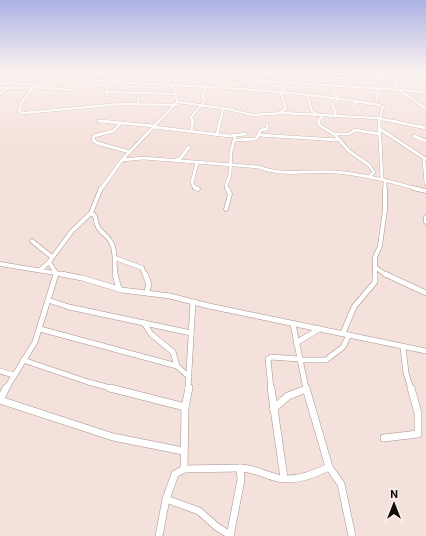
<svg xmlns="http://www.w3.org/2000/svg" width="426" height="536" font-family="Roboto,sans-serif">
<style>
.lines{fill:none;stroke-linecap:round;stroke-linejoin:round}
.street-far4-casing{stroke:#a5938e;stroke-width:3}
.street-far3-casing{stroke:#a5938e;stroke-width:3.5}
.street-far2-casing{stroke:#a5938e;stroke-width:5}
.street-far1-casing{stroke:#a5938e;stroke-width:6}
.street-casing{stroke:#a5938e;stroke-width:8}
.street-far4{stroke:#fff;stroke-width:2.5}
.street-far3{stroke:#fff;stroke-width:3}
.street-far2{stroke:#fff;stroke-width:4}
.street-far1{stroke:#fff;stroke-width:5}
.street{stroke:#fff;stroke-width:7}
</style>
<rect width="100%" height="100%" fill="#f5e1db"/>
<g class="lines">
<g class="street-far4-casing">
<g id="street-far4">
<path d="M 154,71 C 168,77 175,87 177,102 L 158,122"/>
<polyline points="168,71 168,76"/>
<polyline points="216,71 220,78 399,90"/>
<polyline points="237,71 248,71"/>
<polyline points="251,71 257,74 259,78 256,90"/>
<polyline points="257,71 338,78 411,80 426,83"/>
<polyline points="408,71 416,74"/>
<polyline points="282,73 286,77 286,81 282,84 284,93"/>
<polyline points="35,74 51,76"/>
<polyline points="166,76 219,78"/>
<polyline points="49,77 113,82"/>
<polyline points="357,78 359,77 358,71"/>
<polyline points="0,79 15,71"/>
<polyline points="377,79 381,76 379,71"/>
<polyline points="408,80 401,76 422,75 426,78"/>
<polyline points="397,81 395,87 426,109"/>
<polyline points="115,82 126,71"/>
<polyline points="144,83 147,76 153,71"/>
<polyline points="335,84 334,93 338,98"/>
<polyline points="32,87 45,79 66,71"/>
<polyline points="33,87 72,90"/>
<polyline points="0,88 33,88 23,100 19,111 24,113 120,104 177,105"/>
<polyline points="121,89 130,76 138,71"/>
<polyline points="400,90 426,92"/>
<polyline points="106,92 177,94"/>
<polyline points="0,94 15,82 41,71"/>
<path d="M 108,95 L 107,88 L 115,82 C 203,87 292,89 379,105 L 383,107 L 379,122"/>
<polyline points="307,95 312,111 317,115"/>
<polyline points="138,98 138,105"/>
<polyline points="377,98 378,88"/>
<polyline points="177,102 228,109 252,115 284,113 376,118 397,122"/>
<polyline points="332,103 336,115 333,116"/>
<polyline points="352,107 357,101"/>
<polyline points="280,113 286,108 281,93"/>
<polyline points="98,121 111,122"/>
<polyline points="193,122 191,117 205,101 202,96 206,86"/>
<polyline points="220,122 223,109"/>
<polyline points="318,122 322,116"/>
</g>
</g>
<g class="street-far3-casing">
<g id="street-far3">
<polyline points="100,121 154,126"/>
<polyline points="319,121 319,125 334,134 349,151 369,165 374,172 370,176"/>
<polyline points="379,121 382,179"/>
<polyline points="392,121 426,128"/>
<polyline points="121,123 113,131 94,136 93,140 97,143 130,152"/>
<polyline points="153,127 230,136 246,134"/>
<polyline points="380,129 424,158"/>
<polyline points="191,132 193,121"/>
<polyline points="334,134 349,134 355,130 380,134"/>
<polyline points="217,135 220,121"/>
<polyline points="259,135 338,140"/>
<polyline points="414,136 426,141"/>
<polyline points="236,140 256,139 261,130 267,129 267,125"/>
<polyline points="426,158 424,160 426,184"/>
<path d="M 122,160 L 143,158 L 258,167 C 286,177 307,170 335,172 C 363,174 390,181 417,189"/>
<polyline points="175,160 180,159 189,147"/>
<polyline points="197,163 192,182 194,187 197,189"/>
<polyline points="385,180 385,189"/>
<polyline points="101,189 122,160 159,121"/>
<polyline points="227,189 226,186 230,175 231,152 235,136"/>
</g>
</g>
<g class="street-far2-casing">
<g id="street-far2">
<polyline points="195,188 198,189"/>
<polyline points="413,188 426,191"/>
<polyline points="226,209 230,194 227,188"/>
<path d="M 91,213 L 95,216 C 98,235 103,229 111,242 C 117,252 113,265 116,275"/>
<polyline points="426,217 426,222"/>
<polyline points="32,241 52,257"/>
<polyline points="115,258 142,268 145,275"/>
<polyline points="49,262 56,273 55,275"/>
<polyline points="0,264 67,275"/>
<polyline points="375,267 386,275"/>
<polyline points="40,270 49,262 72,231 91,213 101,188"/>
<polyline points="375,275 375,257 380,246 385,210 385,188"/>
</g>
</g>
<g class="street-far1-casing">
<g id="street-far1">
<polyline points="61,274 82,278 122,290 170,296 209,306 426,351"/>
<polyline points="115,274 119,289"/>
<polyline points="145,274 149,284 147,292"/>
<polyline points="385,274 426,293"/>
<polyline points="48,300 69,307 191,333"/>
<polyline points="144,323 151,334 173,352 177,366 189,377"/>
<polyline points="293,324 306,389"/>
<polyline points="40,329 177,366"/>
<polyline points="343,333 354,307 375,282 375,274"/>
<polyline points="296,343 319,329"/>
<polyline points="403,347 406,373 411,389"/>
<polyline points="23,360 88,382 114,389"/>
<polyline points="300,360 326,360 343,347 349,335"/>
<polyline points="0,371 13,375"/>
<polyline points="6,389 35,342 56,274"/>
<polyline points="188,389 193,302"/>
<polyline points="271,389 268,359 271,357 299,359"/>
</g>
</g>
<g class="street-casing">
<g id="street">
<polyline points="110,388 185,407"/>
<polyline points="271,388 284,478"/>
<polyline points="306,388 329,467 341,484 352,536"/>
<polyline points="0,400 113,437 183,451"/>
<polyline points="0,400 6,388"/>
<polyline points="273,409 288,396 306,389"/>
<polyline points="384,438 418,434 418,413 411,388"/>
<polyline points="184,469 185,407 189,388"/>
<polyline points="166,499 199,511 217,527 230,535"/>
<polyline points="159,536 166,499 175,474 184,469 240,468"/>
<path d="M 230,536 L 241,480 L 240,468 C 253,468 262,474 274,477 C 292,483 313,475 329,467"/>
</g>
</g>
<use href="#street-far4" class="street-far4"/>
<use href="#street-far3" class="street-far3"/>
<use href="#street-far2" class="street-far2"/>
<use href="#street-far1" class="street-far1"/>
<use href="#street" class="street"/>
</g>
<linearGradient id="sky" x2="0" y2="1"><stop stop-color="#adb2e6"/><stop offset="0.49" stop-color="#faf2ef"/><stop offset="1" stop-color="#faf2ef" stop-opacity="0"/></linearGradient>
<rect width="426" height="146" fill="url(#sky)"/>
<g transform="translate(394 504)" stroke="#fcf0ed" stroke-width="3" paint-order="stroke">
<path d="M0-3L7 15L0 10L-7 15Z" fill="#120c0a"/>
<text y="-6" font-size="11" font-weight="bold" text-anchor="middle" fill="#120c0a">N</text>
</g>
</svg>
